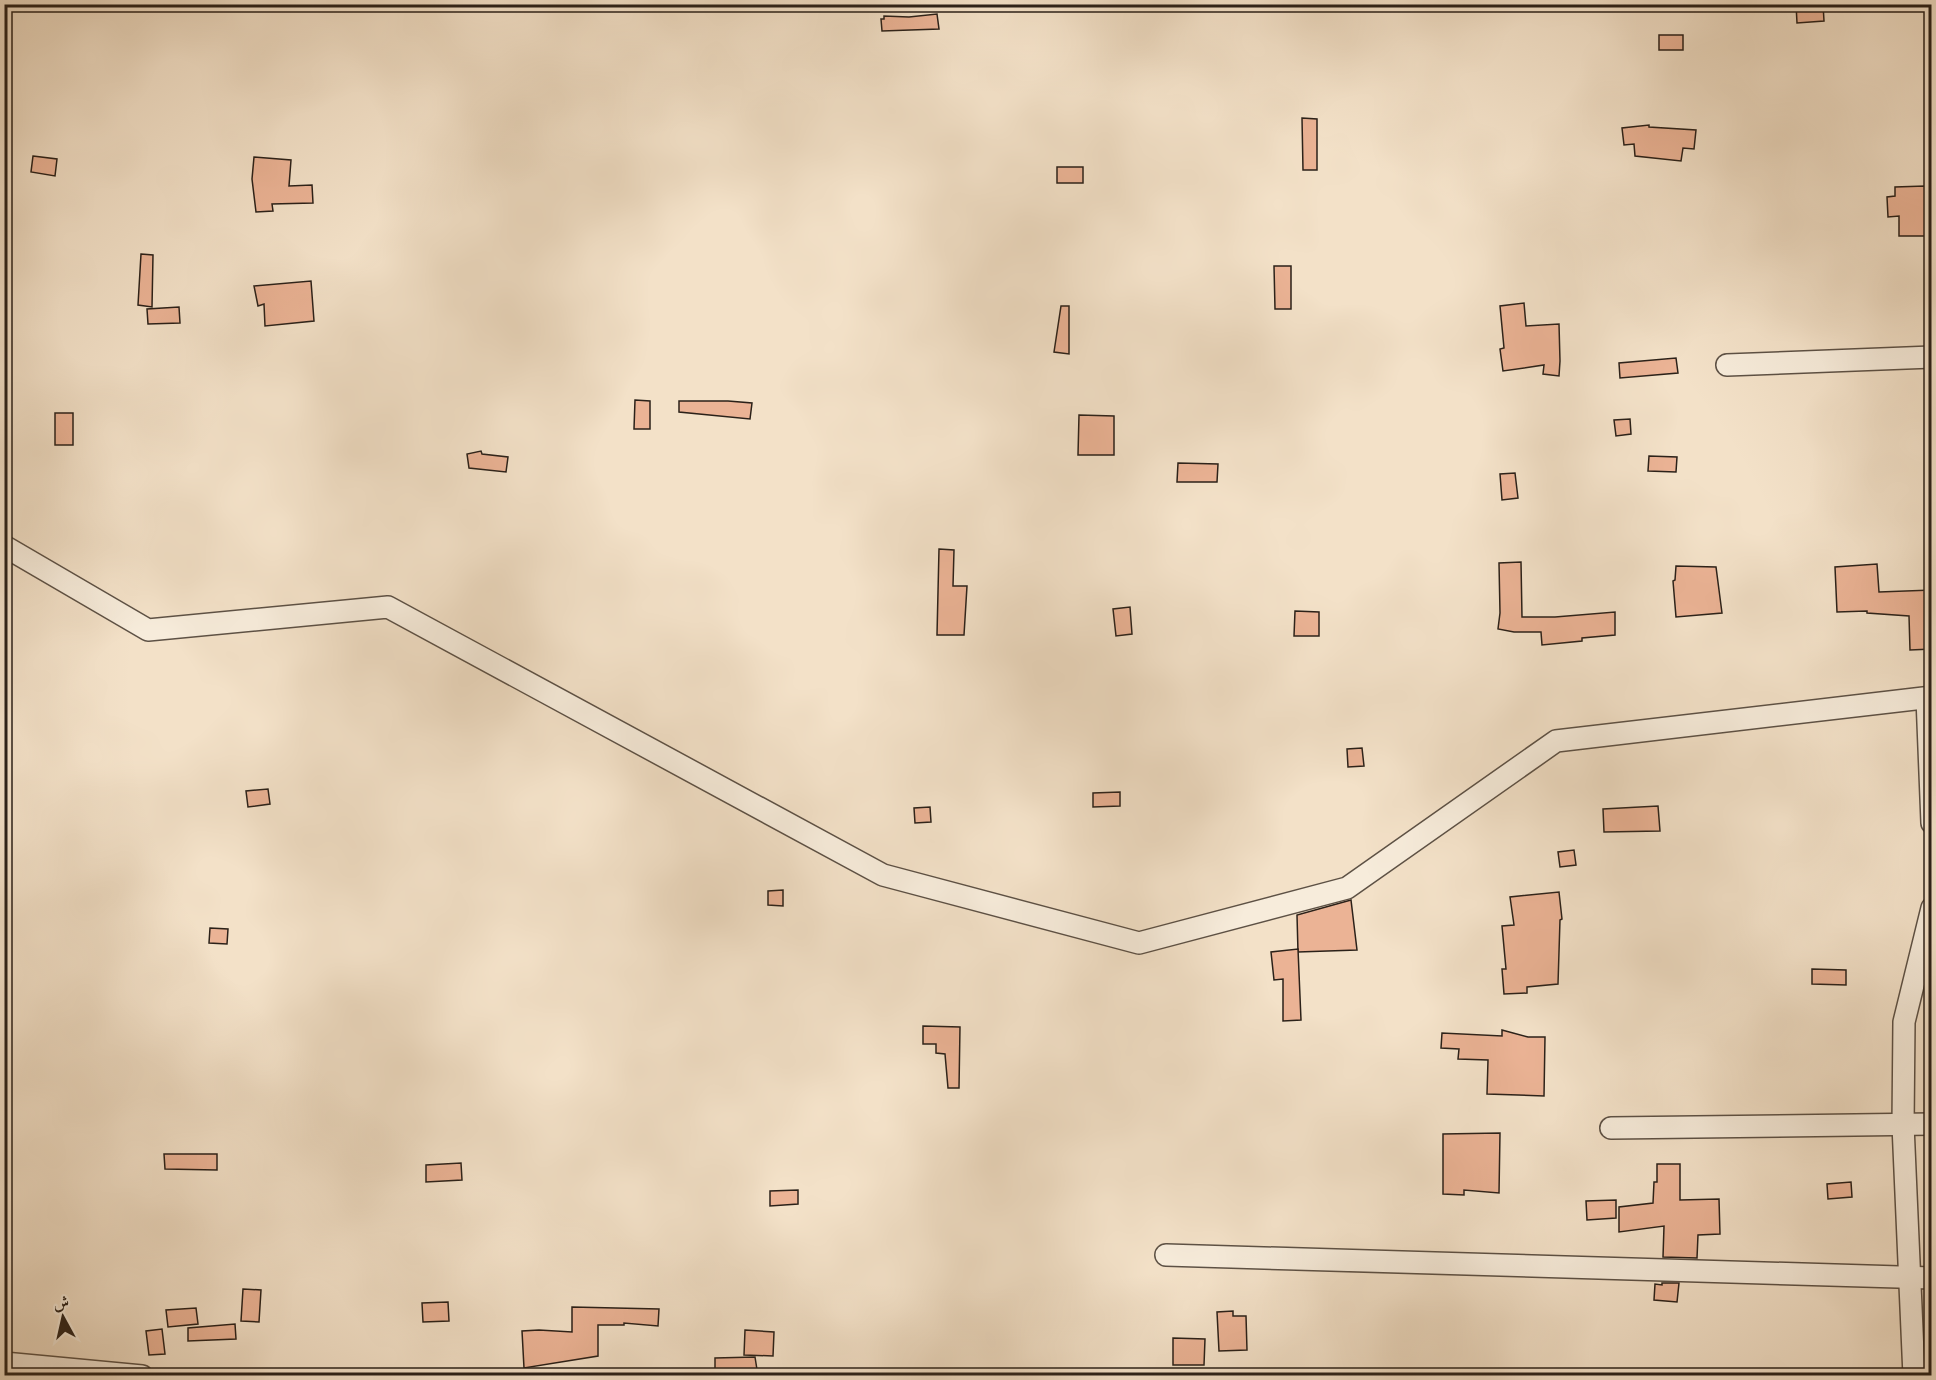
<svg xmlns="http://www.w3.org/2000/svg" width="1936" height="1380" font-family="Alegreya,Amiri,serif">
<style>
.building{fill:#ebb395;stroke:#2b2119;stroke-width:1.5}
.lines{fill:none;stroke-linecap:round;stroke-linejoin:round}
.street-casing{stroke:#5d5145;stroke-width:24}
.street{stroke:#f7ecdb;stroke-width:21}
</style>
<rect width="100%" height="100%" fill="#f3e1c8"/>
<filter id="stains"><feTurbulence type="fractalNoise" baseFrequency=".00333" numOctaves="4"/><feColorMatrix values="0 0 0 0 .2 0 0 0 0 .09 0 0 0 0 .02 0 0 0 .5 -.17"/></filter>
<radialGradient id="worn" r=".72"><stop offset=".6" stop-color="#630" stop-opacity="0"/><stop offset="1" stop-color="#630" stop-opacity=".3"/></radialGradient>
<g class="building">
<polygon points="1796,4 1823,4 1824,21 1797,23"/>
<polygon points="937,14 939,29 882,31 881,19 884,19 884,16 909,17"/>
<rect x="1659" y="35" width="24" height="15"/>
<polygon points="1302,118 1317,119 1317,170 1303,170"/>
<polygon points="1649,125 1649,127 1696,130 1694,149 1683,148 1681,161 1635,156 1634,144 1624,145 1622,128"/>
<polygon points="33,156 57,159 55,176 31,172"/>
<polygon points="254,157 291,160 289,186 312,185 313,203 272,204 273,211 256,212 252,179"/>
<rect x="1057" y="167" width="26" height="16"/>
<polygon points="1925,186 1925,236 1899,236 1899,216 1888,217 1887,197 1895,196 1895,187"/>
<polygon points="141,254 153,255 152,307 138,305"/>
<polygon points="1274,266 1291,266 1291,309 1275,309"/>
<polygon points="311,281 314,321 265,326 264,304 258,306 254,286"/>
<polygon points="1524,303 1526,326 1559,324 1560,361 1559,376 1543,374 1544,365 1503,371 1500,349 1504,348 1500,306"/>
<polygon points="1061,306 1069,306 1069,354 1054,352"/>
<polygon points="179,307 180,323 148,324 147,309"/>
<polygon points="1676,358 1678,373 1620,378 1619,363"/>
<polygon points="635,400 650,401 650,429 634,429"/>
<polygon points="679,401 728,401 752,403 750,419 679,412"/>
<rect x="55" y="413" width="18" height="32"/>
<polygon points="1079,415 1114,416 1114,455 1078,455"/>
<polygon points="1630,419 1631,434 1616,436 1614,420"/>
<polygon points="481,451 482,454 508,457 506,472 469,468 467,454"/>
<polygon points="1649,456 1677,457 1676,472 1648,471"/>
<polygon points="1178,463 1218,464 1217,482 1177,482"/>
<polygon points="1515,473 1518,498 1502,500 1500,474"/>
<polygon points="939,549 954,550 953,586 967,586 964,635 937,635"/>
<polygon points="1521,562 1522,617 1555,617 1615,612 1615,635 1582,638 1582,641 1542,645 1541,632 1514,632 1498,629 1500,613 1499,563"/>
<polygon points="1877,564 1879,592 1932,590 1932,649 1910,650 1909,616 1867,613 1867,611 1837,612 1835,567"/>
<polygon points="1676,566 1716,567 1722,613 1676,617 1673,581 1675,580"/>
<polygon points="1130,607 1132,634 1116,636 1113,609"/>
<polygon points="1295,611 1319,612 1319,636 1294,636"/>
<polygon points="1362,748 1364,766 1348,767 1347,749"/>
<polygon points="268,789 270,804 248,807 246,791"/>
<polygon points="1120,792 1120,806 1093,807 1093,793"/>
<polygon points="1658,806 1660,831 1604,832 1603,809"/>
<polygon points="930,807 931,822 915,823 914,808"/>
<polygon points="1574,850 1576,865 1560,867 1558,852"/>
<polygon points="783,890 783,906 768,905 768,891"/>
<polygon points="1559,892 1562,919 1560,920 1558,984 1527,987 1527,993 1504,994 1502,969 1506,969 1502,926 1514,925 1510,897"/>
<polygon points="1351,900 1357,950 1298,952 1297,915"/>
<polygon points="210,928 228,929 227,944 209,943"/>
<polygon points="1298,949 1301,1020 1283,1021 1283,979 1274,980 1271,952"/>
<polygon points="1812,969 1846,970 1846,985 1812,984"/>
<polygon points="923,1026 960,1027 959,1088 948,1088 945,1054 936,1053 936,1044 923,1044"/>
<polygon points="1502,1030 1528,1037 1545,1037 1544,1096 1487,1094 1488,1060 1458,1059 1459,1049 1441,1048 1442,1033 1502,1036"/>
<polygon points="1500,1133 1499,1193 1464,1190 1464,1195 1443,1194 1443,1134"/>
<polygon points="164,1154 217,1154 217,1170 165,1169"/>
<polygon points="461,1163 462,1180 426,1182 426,1165"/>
<polygon points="1657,1164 1680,1164 1680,1200 1719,1199 1720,1234 1698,1235 1697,1258 1663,1257 1664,1226 1619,1232 1619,1207 1653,1203 1654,1182 1657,1182"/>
<polygon points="1851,1182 1852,1197 1828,1199 1827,1184"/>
<polygon points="798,1190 798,1204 770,1206 770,1191"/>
<polygon points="1616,1200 1616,1218 1587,1220 1586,1201"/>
<polygon points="1662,1283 1679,1283 1677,1302 1654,1300 1655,1284 1662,1285"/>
<polygon points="243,1289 261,1290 259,1322 241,1321"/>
<polygon points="448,1302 449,1321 423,1322 422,1303"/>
<polygon points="572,1307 659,1309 658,1326 624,1323 624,1325 598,1325 598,1356 524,1368 522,1331 539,1330 572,1332"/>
<polygon points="196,1308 198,1324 168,1327 166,1310"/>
<polygon points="1233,1311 1233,1316 1246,1316 1247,1350 1219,1351 1217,1312"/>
<polygon points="235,1324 236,1339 188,1341 188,1328"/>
<polygon points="162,1329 165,1354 149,1355 146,1331"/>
<polygon points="745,1330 774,1332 773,1356 744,1355"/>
<polygon points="1173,1338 1205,1339 1204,1365 1173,1365"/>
<polygon points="755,1357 758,1376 715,1376 715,1358"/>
</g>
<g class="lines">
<g class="street-casing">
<g id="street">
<polyline points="1727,365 1932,357"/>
<polyline points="4,546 148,630 388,607 883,875 1139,943 1347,888 1556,741 1932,697"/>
<polyline points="1927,698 1932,823"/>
<polyline points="1611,1128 1932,1124"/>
<polyline points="1166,1255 1932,1278"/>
<polyline points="4,1363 142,1376"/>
<polyline points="1914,1376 1903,1125 1904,1022 1932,908"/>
</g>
</g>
<use href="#street" class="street"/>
</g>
<rect width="1936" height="1380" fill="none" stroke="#f3e1c8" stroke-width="24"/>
<rect x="6" y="6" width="1924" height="1368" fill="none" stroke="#2b2119" stroke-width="3"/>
<rect x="12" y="12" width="1912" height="1356" fill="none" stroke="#2b2119" stroke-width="1.5"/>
<g transform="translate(63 1317) rotate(352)" stroke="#f7ecdb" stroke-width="4.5" paint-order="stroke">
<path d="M0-4.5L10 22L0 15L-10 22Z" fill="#2b2119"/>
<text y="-9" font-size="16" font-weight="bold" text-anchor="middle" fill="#2b2119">ش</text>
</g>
<rect width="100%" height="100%" filter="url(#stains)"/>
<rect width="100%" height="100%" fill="url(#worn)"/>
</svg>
